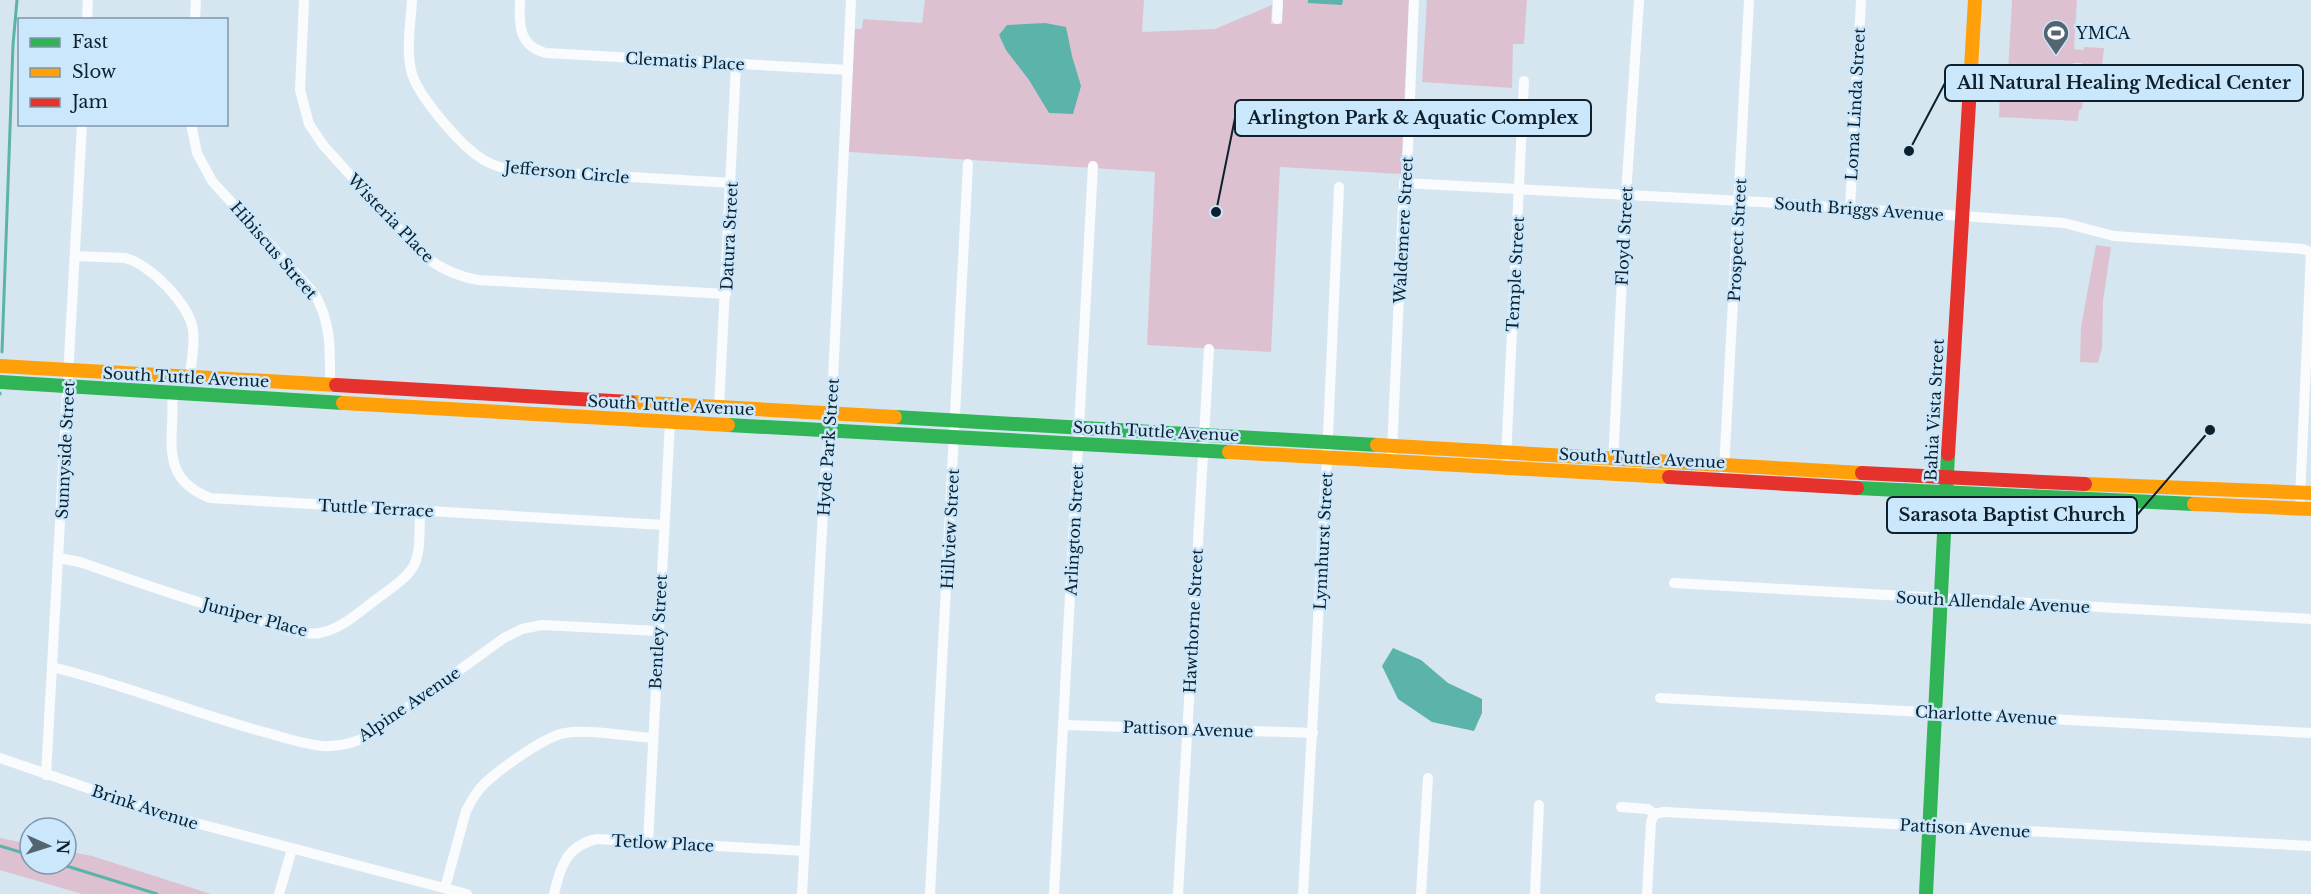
<svg xmlns="http://www.w3.org/2000/svg" width="2311" height="894" font-family="'Libre Baskerville',serif">
<style>
.green{fill:#dec1d0}
.water{fill:#5bb3aa}
.lines{fill:none;stroke-linecap:round;stroke-linejoin:round}
.stream{stroke:#5bb3aa;stroke-width:3}
.street{stroke:#f9fbfd;stroke-width:10}
.fast{stroke:#30b455;stroke-width:14}
.slow{stroke:#ff9f0a;stroke-width:14}
.jam{stroke:#e5322d;stroke-width:14}
.labels{text-anchor:middle;dominant-baseline:central;stroke-width:5;stroke-linejoin:round;paint-order:stroke}
.poi-label{font-size:16px;fill:#0d202c;stroke:#cbe7fc;text-anchor:start}
.street-label{font-size:16px;fill:#0d202c;stroke:#cbe7fc}
.leader{fill:none;stroke:#0d202c;stroke-width:2}
.callout-dot{fill:#0d202c;stroke:#cbe7fc;stroke-width:2}
.callout{fill:#cbe7fc;stroke:#0d202c;stroke-width:2}
.callout-label{font-size:18px;text-anchor:middle;font-weight:bold;fill:#0d202c}
</style>
<rect width="100%" height="100%" fill="#d6e6f1"/>
<g class="green">
<polygon points="925,0 1144,0 1142,32 1215,29 1272,5 1271,24 1282,24 1283,0 1409,0 1401,174 1280,167 1271,352 1147,345 1155,172 849,152 855,29 862,29 863,19 922,23"/>
<polygon points="1427,0 1527,0 1524,44 1513,44 1512,88 1422,82"/>
<polygon points="2012,0 2077,0 2074,49 2084,50 2084,47 2104,48 2102,67 2082,66 2082,63 2073,63 2072,86 2079,87 2078,97 2083,98 2082,109 2079,110 2078,121 1999,117 2000,90 2007,90"/>
<polygon points="2096,245 2111,247 2103,301 2102,348 2098,363 2080,362 2081,327"/>
<polygon points="0,838 30,844 30,864 66,864 66,851 92,856 211,894 82,894 0,870"/>
</g>
<g class="water">
<polygon points="1308,0 1343,0 1342,5 1308,3"/>
<polygon points="1045,23 1066,27 1072,56 1081,86 1073,114 1049,113 1029,80 1006,50 999,35 1007,25"/>
<polygon points="1393,648 1421,660 1448,683 1482,699 1482,713 1474,731 1432,722 1398,699 1382,666"/>
</g>
<g class="lines">
<g class="stream">
<polyline points="2,352 13,45 17,0"/>
<polyline points="0,394 0,393"/>
<polyline points="0,846 30,855"/>
<polyline points="60,864 157,894"/>
</g>
<g class="street">
<path d="M 304,0 L 300,90 L 309,124 L 323,145 L 421,253 C 438,268 456,276 478,280 L 726,294"/>
<path d="M 412,0 C 411,22 406,48 411,70 C 416,94 458,142 479,157 C 489,164 501,168 513,170 L 732,183"/>
<path d="M 520,0 C 519,24 518,46 546,53 L 848,70"/>
<polyline points="1277,19 1278,0"/>
<polyline points="87,20 88,0"/>
<polyline points="195,20 196,0"/>
<path d="M 191,124 L 197,153 L 212,181 L 314,293 C 332,323 330,352 330,386"/>
<polyline points="1404,183 1761,202 2064,223 2114,236 2303,249 2311,252 2300,499"/>
<polyline points="1850,208 1861,0"/>
<path d="M 75,256 L 125,258 C 149,263 190,305 193,330 C 195,345 191,362 190,377"/>
<path d="M 172,393 C 176,436 156,477 210,498 L 664,525"/>
<polyline points="719,408 736,64"/>
<polyline points="1392,452 1404,183 1407,170 1414,0"/>
<polyline points="1506,458 1524,81"/>
<polyline points="1613,464 1626,195 1639,0"/>
<polyline points="1724,470 1749,0"/>
<path d="M 59,558 L 80,562 C 139,583 198,603 258,620 C 277,626 299,636 320,633 C 341,629 358,613 374,601 C 421,567 419,568 420,511"/>
<polyline points="1674,583 2311,619"/>
<path d="M 52,667 C 123,684 190,712 260,731 C 280,736 301,744 322,746 C 340,747 356,743 371,734 L 504,638 L 522,629 L 542,625 L 658,631"/>
<polyline points="1660,698 2311,733"/>
<polyline points="1064,725 1313,733"/>
<polyline points="0,758 169,816 467,894"/>
<polyline points="46,775 82,124"/>
<polyline points="1621,807 1648,809 1654,814 1664,812 2311,846"/>
<polyline points="648,842 670,422"/>
<path d="M 445,888 L 466,811 C 471,801 476,792 484,784 C 499,770 545,736 565,733 C 589,729 627,736 652,738"/>
<polyline points="279,894 292,849"/>
<path d="M 554,894 C 560,867 567,845 597,839 L 804,851"/>
<polyline points="802,894 824,493 832,401 851,0"/>
<polyline points="930,894 968,164"/>
<polyline points="1054,894 1093,166"/>
<polyline points="1178,894 1209,349"/>
<polyline points="1303,894 1327,458 1339,187"/>
<polyline points="1421,894 1428,778"/>
<polyline points="1535,894 1539,805"/>
<polyline points="1647,894 1651,822 1654,814"/>
</g>
<g class="fast">
<polyline points="0,382 343,403"/>
<polyline points="895,417 1377,445"/>
<polyline points="728,425 1229,452"/>
<polyline points="1857,488 2194,504"/>
<polyline points="1926,894 1948,454"/>
</g>
<g class="slow">
<polyline points="1970,86 1975,0"/>
<polyline points="0,366 336,385"/>
<polyline points="630,402 895,417"/>
<polyline points="343,403 728,425"/>
<polyline points="1377,445 1862,473"/>
<polyline points="1229,452 1669,477"/>
<polyline points="2085,484 2311,493"/>
<polyline points="2194,504 2311,509"/>
</g>
<g class="jam">
<polyline points="336,385 630,402"/>
<polyline points="1948,454 1970,86"/>
<polyline points="1862,473 2085,484"/>
<polyline points="1669,477 1857,488"/>
</g>
</g>
<defs>
<g id="stadium-pin" transform="scale(1.35)"><path d="M0 17L-7.5 6A9.5 9.5 0 1 1 7.5 6Z" fill="#536571" stroke="#cbe7fc"/><path d="M0-5a6.5 5 0 1 0 0 10a6.5 5 0 1 0 0-10ZM-3.5-1.8h7v3.6h-7Z" fill="#fff"/></g>
</defs>
<g fill-rule="evenodd">
<use href="#stadium-pin" x="2056" y="33"/>
</g>
<g class="labels">
<g class="poi-label">
<text x="2076" y="33">YMCA</text>
</g>
<g class="street-label">
<text transform="translate(685 61) rotate(3)">Clematis Place</text>
<text transform="translate(1855 104) rotate(-87)">Loma Linda Street</text>
<text transform="translate(567 172) rotate(5)">Jefferson Circle</text>
<text transform="translate(1859 209) rotate(4)">South Briggs Avenue</text>
<text transform="translate(391 218) rotate(46)">Wisteria Place</text>
<text transform="translate(1403 230) rotate(-87)">Waldemere Street</text>
<text transform="translate(729 236) rotate(-87)">Datura Street</text>
<text transform="translate(1624 236) rotate(-87)">Floyd Street</text>
<text transform="translate(1737 240) rotate(-87)">Prospect Street</text>
<text transform="translate(274 250) rotate(49)">Hibiscus Street</text>
<text transform="translate(1515 274) rotate(-87)">Temple Street</text>
<text transform="translate(186 377) rotate(3)">South Tuttle Avenue</text>
<text transform="translate(671 405) rotate(3)">South Tuttle Avenue</text>
<text transform="translate(1934 410) rotate(-87)">Bahia Vista Street</text>
<text transform="translate(1156 431) rotate(3)">South Tuttle Avenue</text>
<text transform="translate(828 447) rotate(-86)">Hyde Park Street</text>
<text transform="translate(65 450) rotate(-87)">Sunnyside Street</text>
<text transform="translate(1642 458) rotate(3)">South Tuttle Avenue</text>
<text transform="translate(376 508) rotate(3)">Tuttle Terrace</text>
<text transform="translate(950 529) rotate(-87)">Hillview Street</text>
<text transform="translate(1074 530) rotate(-87)">Arlington Street</text>
<text transform="translate(1323 541) rotate(-87)">Lynnhurst Street</text>
<text transform="translate(1993 602) rotate(3)">South Allendale Avenue</text>
<text transform="translate(255 617) rotate(15)">Juniper Place</text>
<text transform="translate(1193 621) rotate(-87)">Hawthorne Street</text>
<text transform="translate(658 632) rotate(-87)">Bentley Street</text>
<text transform="translate(409 704) rotate(-34)">Alpine Avenue</text>
<text transform="translate(1986 715) rotate(3)">Charlotte Avenue</text>
<text transform="translate(1188 729) rotate(2)">Pattison Avenue</text>
<text transform="translate(145 807) rotate(18)">Brink Avenue</text>
<text transform="translate(1965 828) rotate(3)">Pattison Avenue</text>
<text transform="translate(663 843) rotate(3)">Tetlow Place</text>
</g>
</g>
<path class="leader" d="M1909 151L1945 83M1216 212L1235 118M2210 430L2137 515"/>
<g class="callout-dot">
<circle cx="1909" cy="151" r="6"/>
<circle cx="1216" cy="212" r="6"/>
<circle cx="2210" cy="430" r="6"/>
</g>
<g class="callout">
<rect x="1945" y="65" width="358" height="36" rx="6"/>
<rect x="1235" y="100" width="356" height="36" rx="6"/>
<rect x="1887" y="497" width="250" height="36" rx="6"/>
</g>
<g class="callout-label">
<text x="2124" y="89">All Natural Healing Medical Center</text>
<text x="1413" y="124">Arlington Park &amp; Aquatic Complex</text>
<text x="2012" y="521">Sarasota Baptist Church</text>
</g>
<rect x="18" y="18" width="210" height="108" fill="#cbe7fc" stroke="#7f97a9" stroke-width="1.5"/>
<rect x="30" y="38" width="30" height="9" fill="#30b455" stroke="#7f97a9" stroke-width="1.5"/>
<text x="72" y="48" font-size="18" fill="#0d202c">Fast</text>
<rect x="30" y="68" width="30" height="9" fill="#ff9f0a" stroke="#7f97a9" stroke-width="1.5"/>
<text x="72" y="78" font-size="18" fill="#0d202c">Slow</text>
<rect x="30" y="98" width="30" height="9" fill="#e5322d" stroke="#7f97a9" stroke-width="1.5"/>
<text x="72" y="108" font-size="18" fill="#0d202c">Jam</text>
<g transform="translate(48 846) rotate(93)"><circle r="28" fill="#cbe7fc" stroke="#7f97a9" stroke-width="1.5"/>
<path d="M0-4.5L10 22L0 15L-10 22Z" fill="#536571"/>
<text y="-9" font-size="16" font-weight="bold" text-anchor="middle" fill="#0d202c">N</text>
</g>
</svg>
